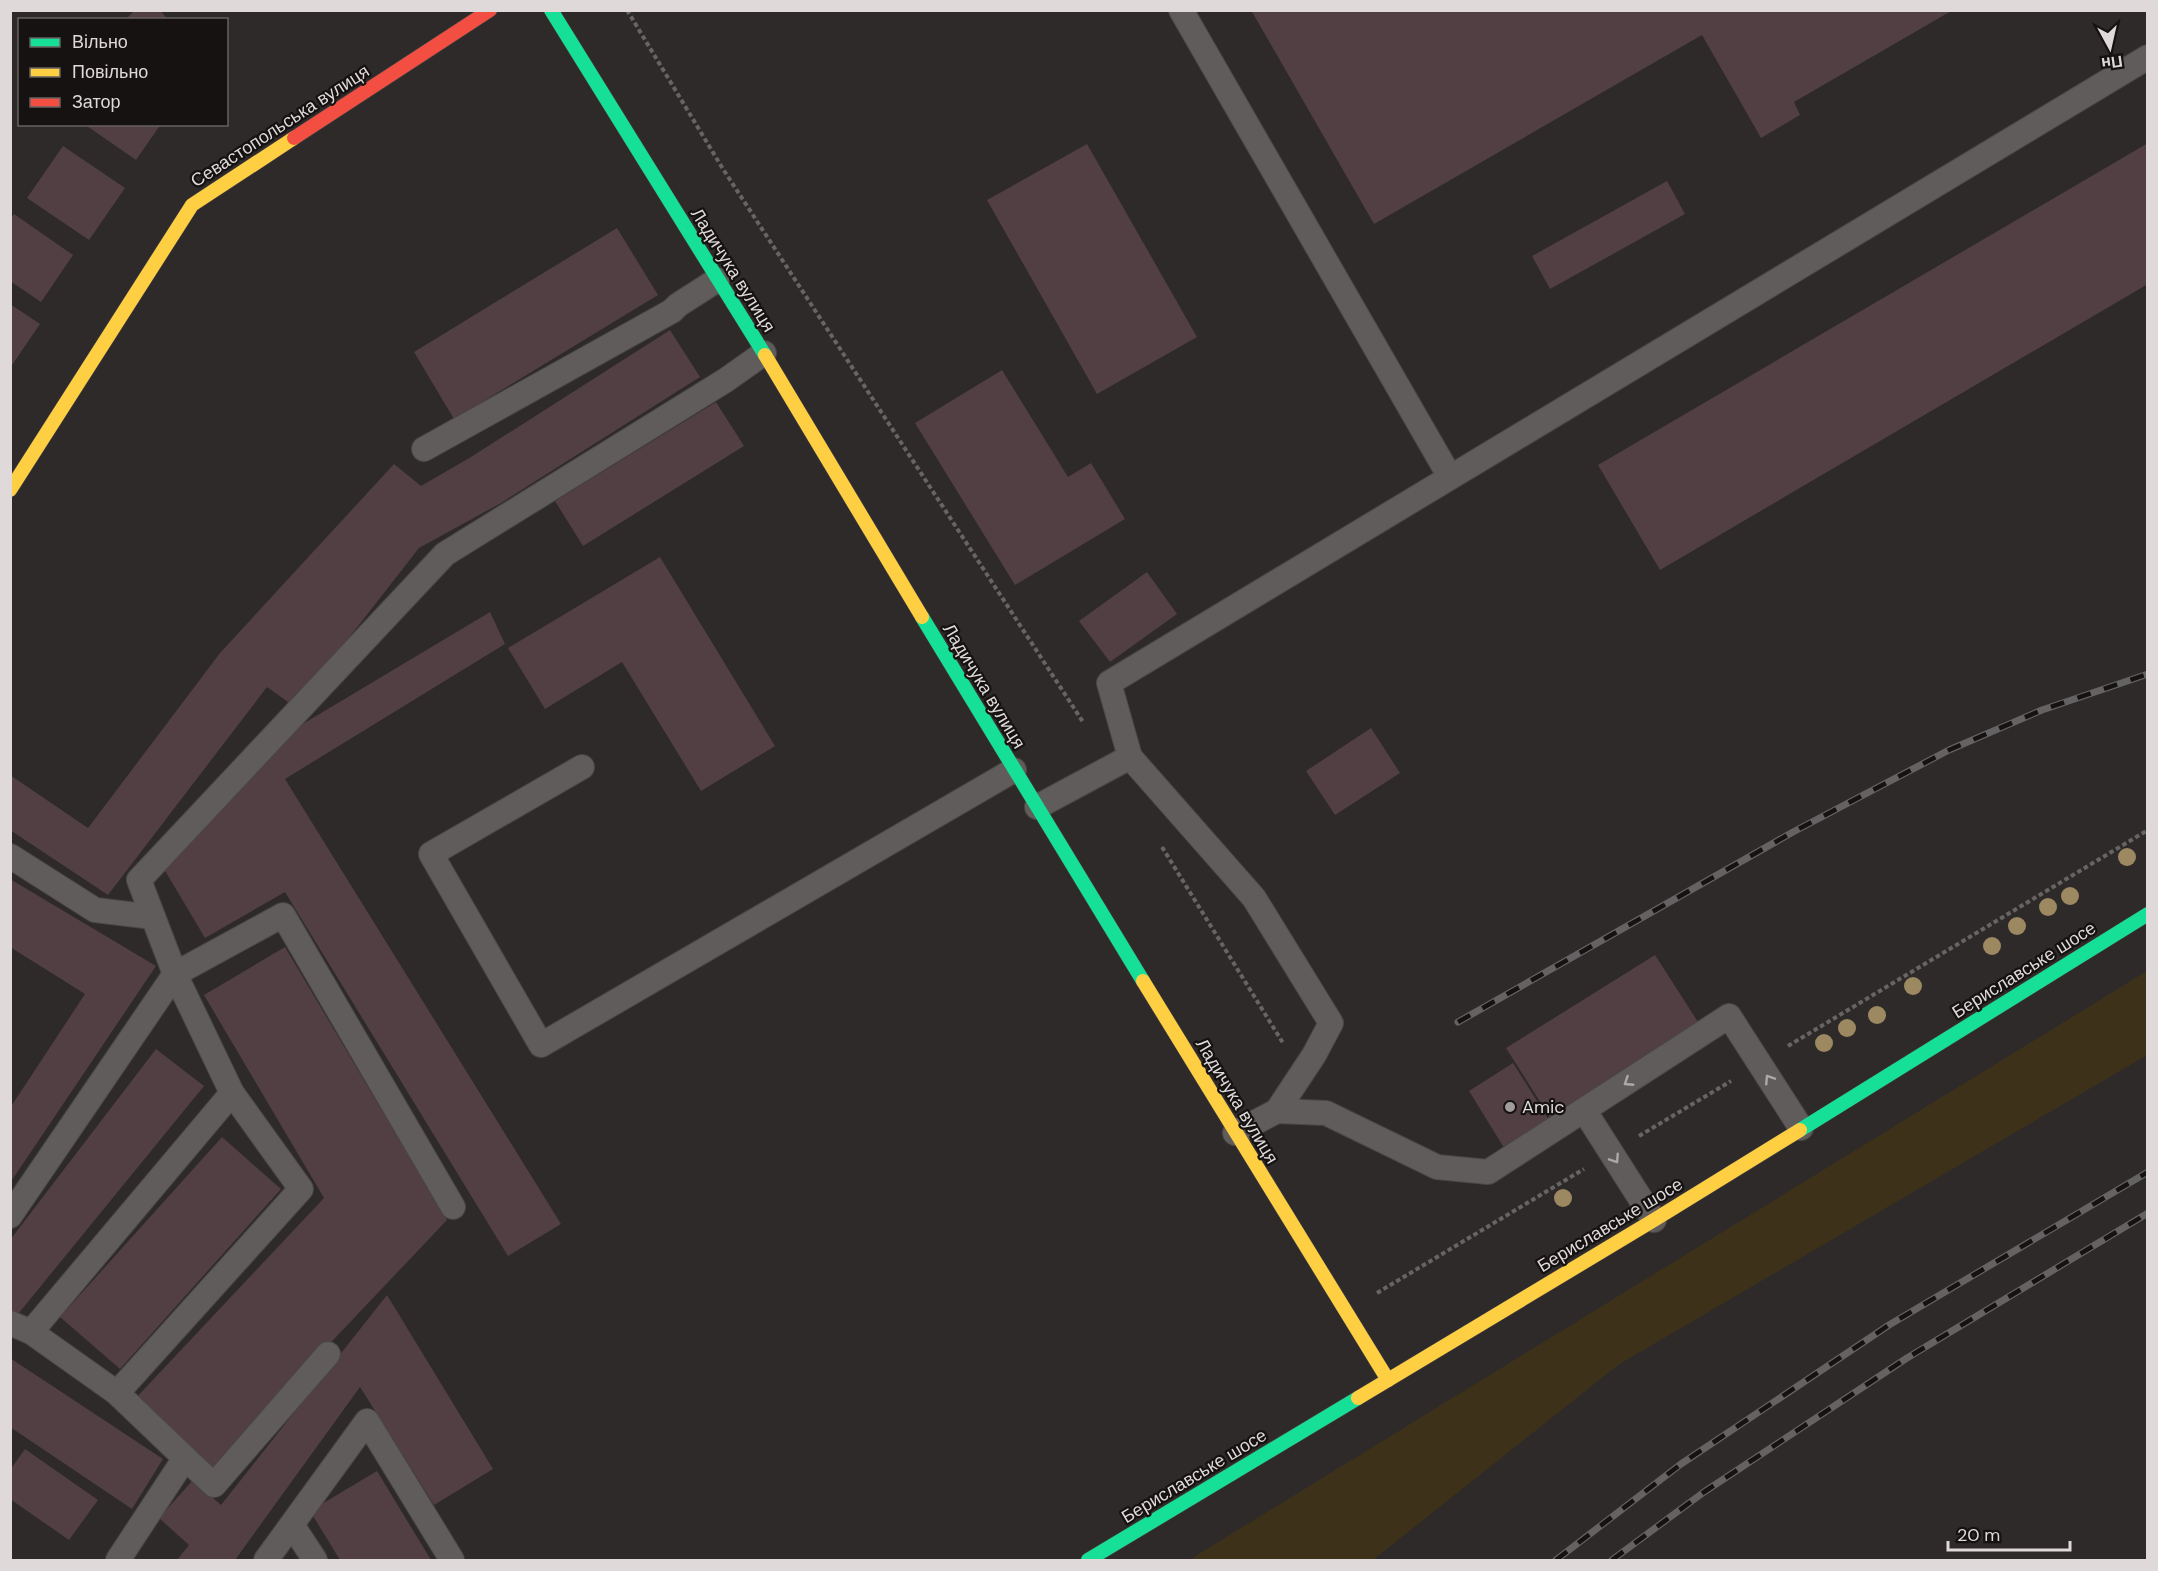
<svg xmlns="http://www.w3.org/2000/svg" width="2158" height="1571" font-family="'DM Sans',sans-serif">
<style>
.green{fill:#3d3219}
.building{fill:#513f43}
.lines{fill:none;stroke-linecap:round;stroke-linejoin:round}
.lane-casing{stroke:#4a4746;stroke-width:26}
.fast-casing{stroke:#4a4746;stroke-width:15}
.slow-casing{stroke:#4a4746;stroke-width:15}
.jam-casing{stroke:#4a4746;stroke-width:15}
.path{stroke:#676564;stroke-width:4;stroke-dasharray:4.5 3;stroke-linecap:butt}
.lane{stroke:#5f5c5b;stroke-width:24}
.fast{stroke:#16e098;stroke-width:14}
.slow{stroke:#ffcf43;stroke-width:14}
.jam{stroke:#f24e42;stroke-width:14}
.rail-casing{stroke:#646262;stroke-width:7}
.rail{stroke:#151211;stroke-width:4.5;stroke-dasharray:14;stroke-linecap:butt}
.tree{fill:#9c8962}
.oneway{stroke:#aca8a7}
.poi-dot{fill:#a19c9b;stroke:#151211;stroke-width:2}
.labels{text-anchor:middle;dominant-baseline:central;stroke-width:4.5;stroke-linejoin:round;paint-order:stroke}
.street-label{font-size:18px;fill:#dfdad9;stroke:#151211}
.poi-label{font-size:18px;fill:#dfdad9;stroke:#151211;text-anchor:start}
</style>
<rect width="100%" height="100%" fill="#2d2a29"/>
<polygon class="green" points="2147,971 2147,1055 1618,1365 1373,1560 1189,1560"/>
<g class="building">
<polygon points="135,10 160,10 168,20 125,20"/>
<polygon points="1251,10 1953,10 1794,102 1800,115 1761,138 1702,35 1374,224"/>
<polygon points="84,124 161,124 136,160"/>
<polygon points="2148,143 2148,284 1660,570 1598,465"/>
<polygon points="1087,144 1197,337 1097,394 987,200"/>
<polygon points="63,146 125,188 89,240 27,198"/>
<polygon points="1667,181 1685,214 1550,289 1532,256"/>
<polygon points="14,214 73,255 41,302 10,281 10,220"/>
<polygon points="617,228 658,295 454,419 414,352"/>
<polygon points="10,304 40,324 10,368"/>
<polygon points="670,330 700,377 501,503 419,548 295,707 267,687 108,895 10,830 10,775 88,828 220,653 394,464 421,486 471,457"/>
<polygon points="1002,370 1068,477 1091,463 1125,519 1015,585 915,423"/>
<polygon points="716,402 744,446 583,546 555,501"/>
<polygon points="660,557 775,746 701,791 622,662 545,709 508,648"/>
<polygon points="1147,572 1177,614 1110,662 1079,621"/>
<polygon points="490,612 505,644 285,779 561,1224 508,1256 285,892 205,938 164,869 286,734"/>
<polygon points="1371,728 1400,773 1335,815 1306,771"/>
<polygon points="10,879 156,966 10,1183 10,1108 85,994 10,947"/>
<polygon points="285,947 447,1220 209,1471 133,1401 324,1198 204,995"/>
<polygon points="1655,955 1700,1025 1551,1119 1506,1048"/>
<polygon points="156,1049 204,1086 14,1319 10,1317 10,1240"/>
<polygon points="1513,1063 1551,1123 1506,1151 1469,1091"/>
<polygon points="222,1137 281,1189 120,1369 60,1317"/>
<polygon points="387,1295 493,1469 434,1505 360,1387 235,1560 177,1560 189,1545 159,1518 193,1480 221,1505"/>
<polygon points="10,1358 163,1459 132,1509 10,1427"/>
<polygon points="25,1449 98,1500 69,1540 10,1499 10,1470"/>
<polygon points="377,1471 431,1560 340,1560 310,1511"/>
</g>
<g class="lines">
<g class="lane-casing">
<g id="lane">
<polyline points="1181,10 1450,477"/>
<polyline points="424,449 672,311 678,305 717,280"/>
<polyline points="1130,757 1109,683 2148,57"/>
<polyline points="582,767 431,854 541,1045 1014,770"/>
<polyline points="1037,807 1130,757 1254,898 1331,1023 1314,1055 1277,1111"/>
<polyline points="10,856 95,910 153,917"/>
<polyline points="1584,1110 1654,1220"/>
<polyline points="1235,1133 1277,1111 1326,1113 1437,1167 1488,1172 1729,1016 1801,1128"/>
<polyline points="453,1207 283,915 175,974 139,880 445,554 726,380 764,353"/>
<polyline points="10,1216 175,974 232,1093 31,1332 10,1323"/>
<polyline points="31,1332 117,1393 301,1189 232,1093"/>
<polyline points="117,1393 185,1458 118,1560"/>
<polyline points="185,1458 214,1485 328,1354"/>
<polyline points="292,1525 315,1560"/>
<polyline points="266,1560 367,1421 452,1560"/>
</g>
</g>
<g class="fast-casing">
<g id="fast">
<polyline points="551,10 765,355"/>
<polyline points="922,617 1143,981"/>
<polyline points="1800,1130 2148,914"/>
<polyline points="1088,1560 1358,1398"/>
</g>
</g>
<g class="slow-casing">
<g id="slow">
<polyline points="765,355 922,617"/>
<polyline points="10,490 192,205 294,138"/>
<polyline points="1143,981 1388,1380"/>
<polyline points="1358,1398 1654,1220 1800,1130"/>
</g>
</g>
<g class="jam-casing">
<polyline id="jam" points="294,138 490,10"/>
</g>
<g class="path">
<polyline points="627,10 723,169 1083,722"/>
<polyline points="1162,847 1283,1043"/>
<polyline points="1788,1046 2148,830"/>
<polyline points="1639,1136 1731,1081"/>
<polyline points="1377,1293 1584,1169"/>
</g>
<use href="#lane" class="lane"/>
<use href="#fast" class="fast"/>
<use href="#slow" class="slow"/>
<use href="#jam" class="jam"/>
<g class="rail-casing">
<g id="rail">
<polyline points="1458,1022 1793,832 1949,750 2042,710 2148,674"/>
<polyline points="1556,1560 1681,1464 1889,1325 2148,1172"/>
<polyline points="1612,1560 1704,1492 1907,1358 2148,1213"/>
</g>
</g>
<use href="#rail" class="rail"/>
</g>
<g class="tree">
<circle cx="2127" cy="857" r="9"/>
<circle cx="2070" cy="896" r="9"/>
<circle cx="2048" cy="907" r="9"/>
<circle cx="2017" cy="926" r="9"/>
<circle cx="1992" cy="946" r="9"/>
<circle cx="1913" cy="986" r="9"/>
<circle cx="1877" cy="1015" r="9"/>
<circle cx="1847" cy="1028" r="9"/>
<circle cx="1824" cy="1043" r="9"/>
<circle cx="1563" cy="1198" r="9"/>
</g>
<defs><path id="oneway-chevron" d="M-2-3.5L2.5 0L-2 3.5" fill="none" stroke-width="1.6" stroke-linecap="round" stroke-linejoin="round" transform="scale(1.5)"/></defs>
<g class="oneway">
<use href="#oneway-chevron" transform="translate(1769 1079) rotate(-123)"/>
<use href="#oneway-chevron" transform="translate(1628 1082) rotate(147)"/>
<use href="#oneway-chevron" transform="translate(1615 1159) rotate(57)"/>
</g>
<circle class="poi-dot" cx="1510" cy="1107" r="6"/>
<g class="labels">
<g class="street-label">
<text transform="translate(280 126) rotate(-33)">Севастопольська вулиця</text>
<text transform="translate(733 270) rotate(58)">Ладичука вулиця</text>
<text transform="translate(984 686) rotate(59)">Ладичука вулиця</text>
<text transform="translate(2024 970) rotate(-32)">Бериславське шосе</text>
<text transform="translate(1237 1101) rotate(59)">Ладичука вулиця</text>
<text transform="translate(1610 1225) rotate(-31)">Бериславське шосе</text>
<text transform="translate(1194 1476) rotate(-31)">Бериславське шосе</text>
</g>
<g class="poi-label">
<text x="1522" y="1107">Amic</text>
</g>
</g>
<rect width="2158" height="1571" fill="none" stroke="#dfdad9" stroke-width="24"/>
<rect x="18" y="18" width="210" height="108" fill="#151211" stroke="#666261" stroke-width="1.5"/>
<rect x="30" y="38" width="30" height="9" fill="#16e098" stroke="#666261" stroke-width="1.5"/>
<text x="72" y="48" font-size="18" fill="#dfdad9">Вільно</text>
<rect x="30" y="68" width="30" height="9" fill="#ffcf43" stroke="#666261" stroke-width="1.5"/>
<text x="72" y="78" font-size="18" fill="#dfdad9">Повільно</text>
<rect x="30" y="98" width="30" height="9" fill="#f24e42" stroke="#666261" stroke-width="1.5"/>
<text x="72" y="108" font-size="18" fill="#dfdad9">Затор</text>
<g transform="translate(2110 48) rotate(172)" stroke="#151211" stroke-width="4.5" paint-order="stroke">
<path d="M0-4.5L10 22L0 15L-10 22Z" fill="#dfdad9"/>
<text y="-9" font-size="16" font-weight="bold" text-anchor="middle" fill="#dfdad9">Пн</text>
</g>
<path d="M1948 1541v9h122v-9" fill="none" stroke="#dfdad9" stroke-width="3"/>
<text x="1957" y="1541" font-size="18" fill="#dfdad9" stroke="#151211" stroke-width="4.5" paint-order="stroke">20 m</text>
</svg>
